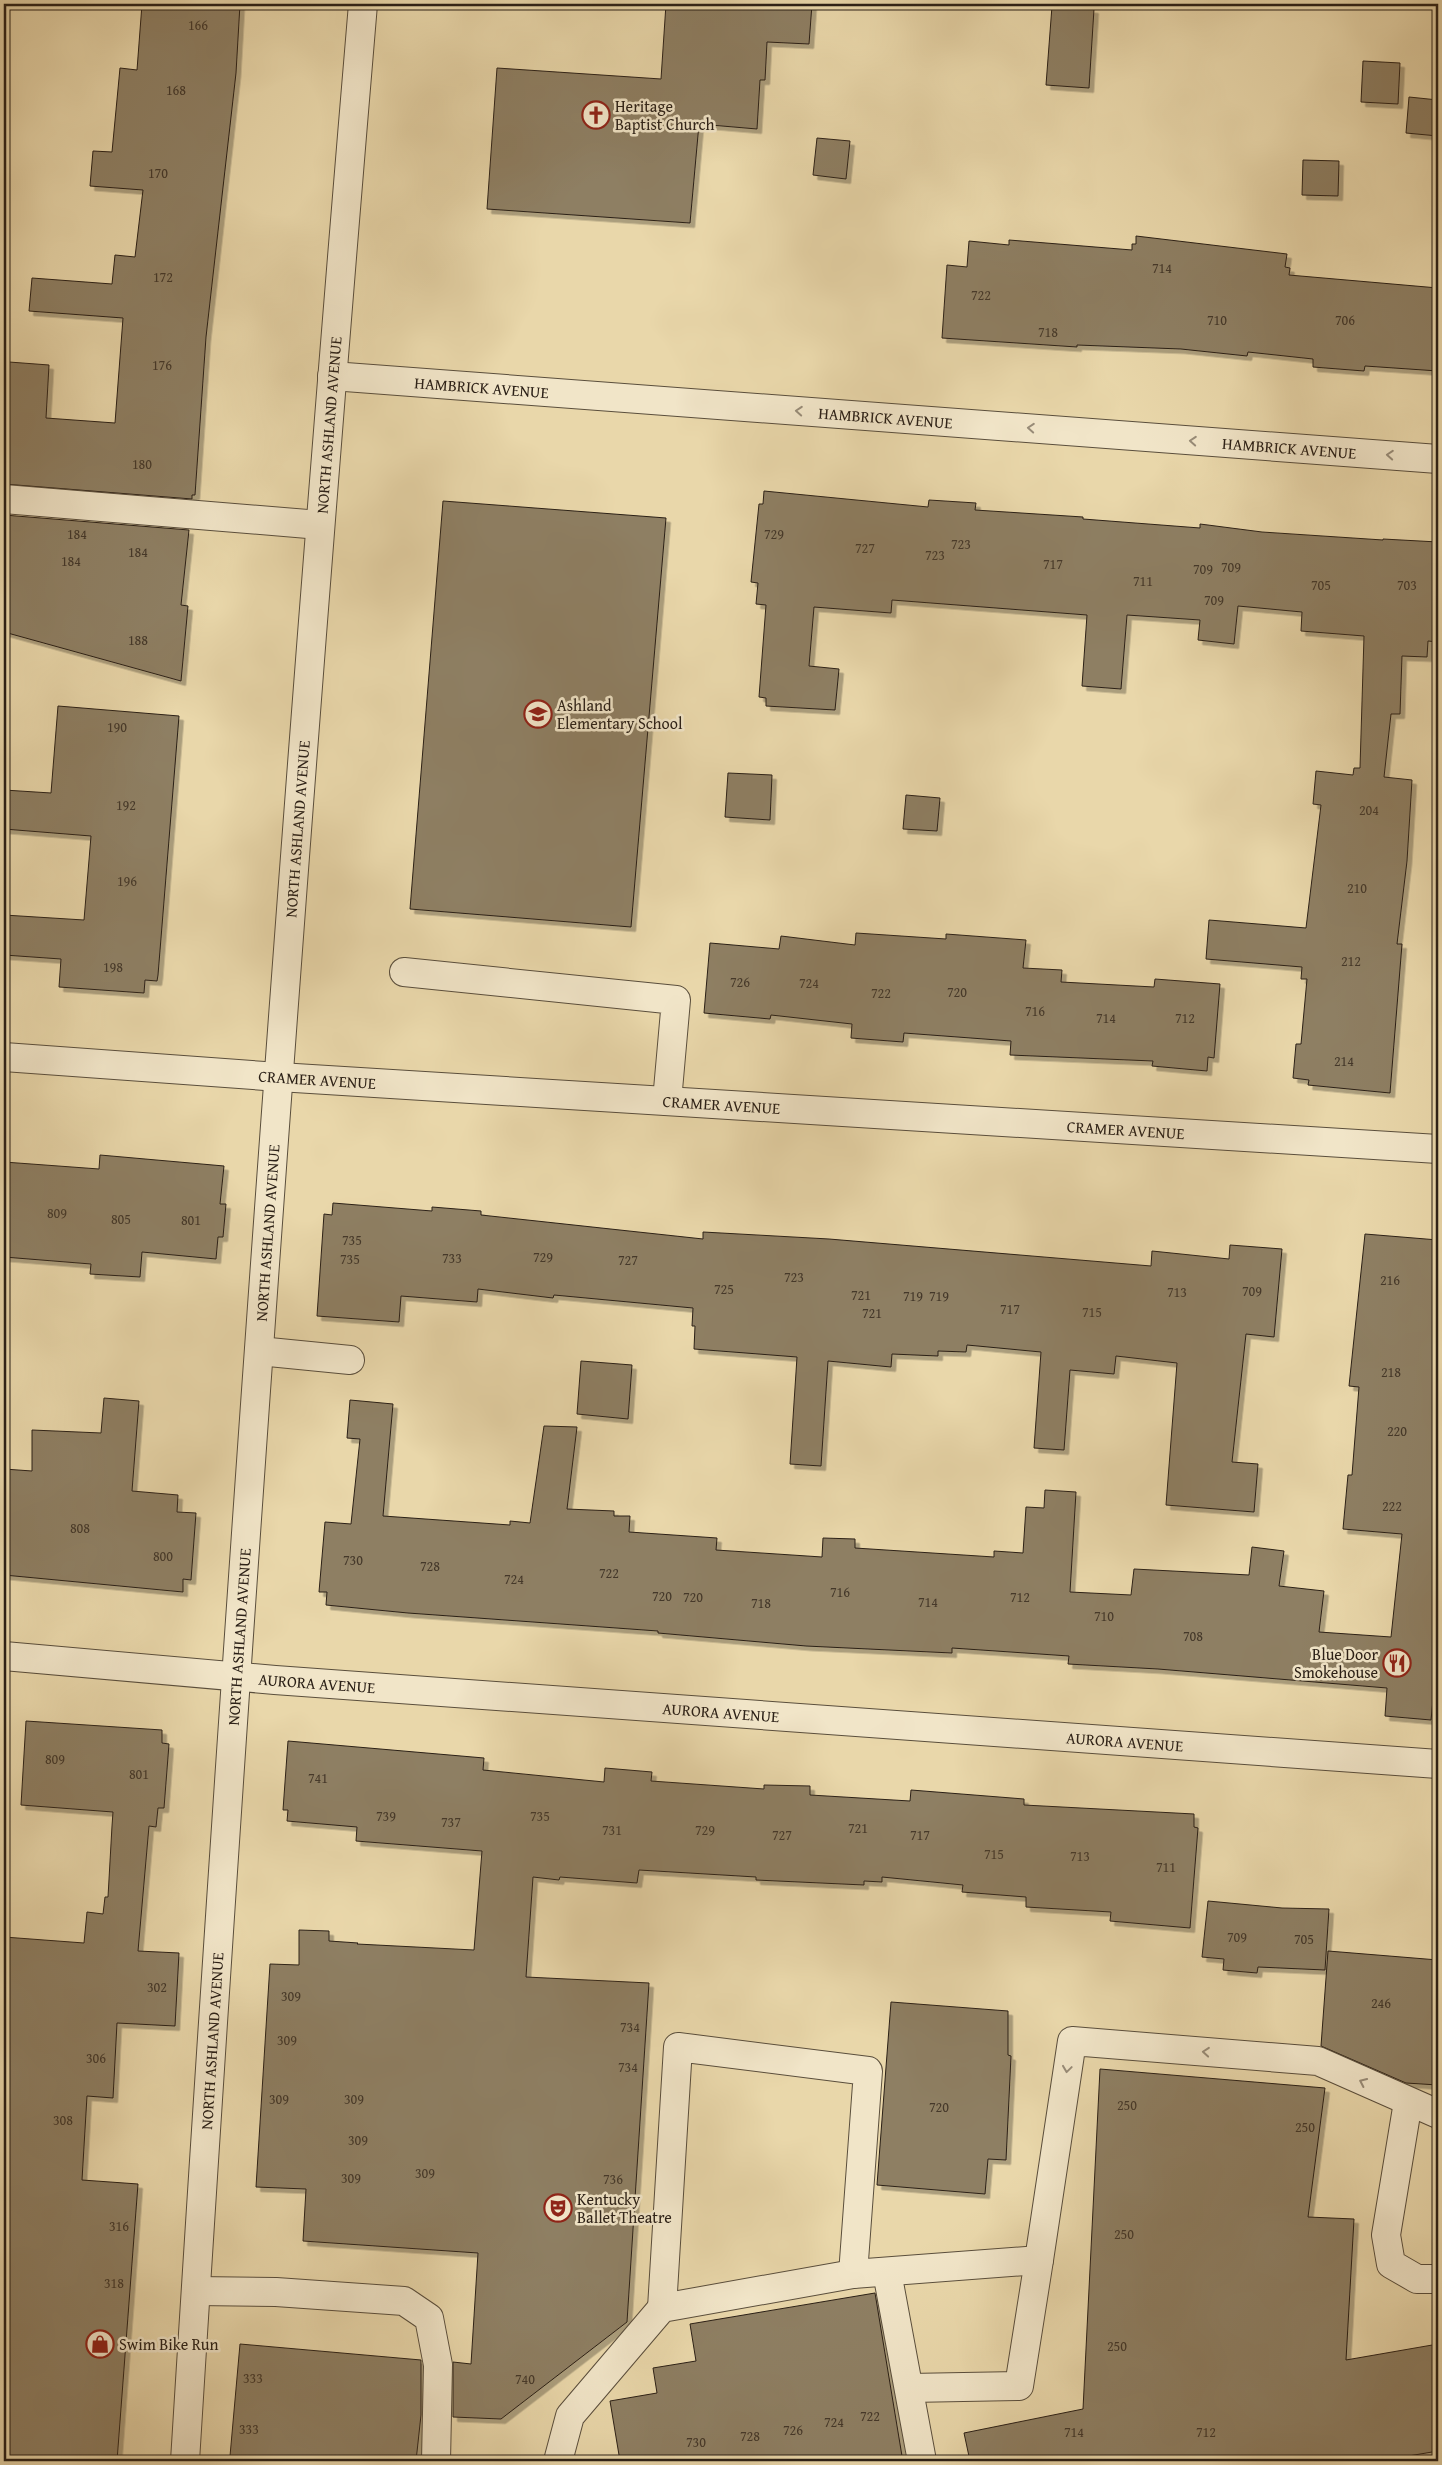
<svg xmlns="http://www.w3.org/2000/svg" width="1442" height="2465" font-family="'Gentium Book Plus',serif">
<style>
.building{fill:#8e7f63;stroke:#2b2017;filter:url(#shadow)}
.lines{fill:none;stroke-linecap:round;stroke-linejoin:round}
.minor-casing{stroke:#5a4e3c;stroke-width:30}
.minor{stroke:#f1e5c8;stroke-width:28}
.oneway{stroke:#988c78}
.labels{text-anchor:middle;dominant-baseline:central;stroke-width:5;stroke-linejoin:round;paint-order:stroke}
.number-label{font-size:14px;fill:#44382a}
.poi-label{font-size:16px;fill:#2b2017;stroke:#f1e5c8;text-anchor:start}
.street-label{font-size:16px;fill:#2b2017;stroke:#f1e5c8}
</style>
<defs>
<filter id="shadow"><feDropShadow dx="4.5" dy="4.5" stdDeviation="0" flood-color="#0004"/></filter>
</defs>
<rect width="100%" height="100%" fill="#e9d7aa"/>
<filter id="stains"><feTurbulence type="fractalNoise" baseFrequency=".004" numOctaves="4"/><feColorMatrix values="0 0 0 0 .2 0 0 0 0 .09 0 0 0 0 .02 0 0 0 .5 -.17"/></filter>
<radialGradient id="worn" r=".72"><stop offset=".6" stop-color="#630" stop-opacity="0"/><stop offset="1" stop-color="#630" stop-opacity=".3"/></radialGradient>
<g class="building">
<polygon points="142,4 240,4 236,73 206,337 195,495 192,495 192,499 4,484 4,415 6,415 9,362 49,365 46,418 115,423 123,318 29,311 32,278 112,284 115,255 135,257 143,190 90,186 93,151 112,152 120,68 137,70"/>
<polygon points="666,4 812,4 809,44 767,42 765,80 760,80 757,129 699,124 690,223 487,209 497,68 661,79"/>
<polygon points="1052,6 1094,9 1089,88 1046,85"/>
<polygon points="1363,61 1400,63 1398,104 1361,102"/>
<polygon points="1409,97 1438,100 1438,136 1406,133"/>
<polygon points="817,138 850,141 846,179 813,175"/>
<polygon points="1303,160 1339,161 1338,196 1302,195"/>
<polygon points="1136,236 1287,254 1285,267 1290,268 1289,275 1438,288 1438,371 1365,366 1364,371 1313,367 1313,359 1248,352 1247,356 1181,349 1077,345 1077,347 942,338 947,265 967,267 969,241 1009,245 1009,240 1132,250 1132,244 1136,244"/>
<polygon points="764,491 928,507 929,500 976,503 975,510 1083,517 1083,519 1200,528 1200,524 1262,532 1383,540 1383,539 1438,542 1438,642 1428,641 1427,657 1402,656 1400,714 1391,714 1384,777 1412,780 1407,861 1397,944 1402,944 1390,1093 1308,1085 1309,1080 1293,1078 1296,1044 1301,1044 1307,979 1301,979 1302,967 1206,959 1209,920 1306,928 1321,805 1313,804 1316,771 1353,775 1354,768 1360,768 1364,636 1301,631 1302,612 1238,606 1234,644 1198,640 1200,620 1127,615 1121,689 1082,686 1087,615 892,600 891,613 814,607 809,666 839,669 835,710 766,706 766,698 759,697 766,605 756,604 758,583 751,582 759,504 763,504"/>
<polygon points="443,501 666,518 631,927 410,909"/>
<polygon points="4,515 189,530 181,605 188,606 181,681 4,632"/>
<polygon points="58,706 179,716 158,975 157,981 145,980 144,993 59,987 61,959 4,955 4,915 84,920 91,836 4,829 4,790 51,793"/>
<polygon points="728,773 772,775 770,820 725,817"/>
<polygon points="906,795 940,798 937,831 903,829"/>
<polygon points="856,933 946,939 946,934 1026,940 1023,968 1062,970 1061,982 1154,987 1155,979 1220,984 1214,1058 1208,1057 1207,1071 1152,1066 1153,1061 1010,1055 1011,1041 904,1033 903,1042 851,1038 852,1024 771,1015 770,1019 704,1013 710,943 779,949 781,936 855,945"/>
<polygon points="100,1155 224,1166 220,1204 226,1204 223,1237 218,1237 216,1259 142,1252 140,1277 90,1274 91,1264 4,1257 4,1162 99,1169"/>
<polygon points="333,1203 432,1211 432,1207 481,1211 481,1215 703,1239 703,1232 829,1239 1151,1266 1152,1251 1229,1259 1230,1245 1282,1249 1274,1337 1246,1334 1232,1462 1258,1464 1254,1512 1166,1505 1177,1363 1116,1356 1114,1374 1070,1370 1064,1450 1034,1448 1041,1352 967,1345 966,1352 938,1351 938,1356 892,1354 891,1367 828,1361 821,1466 790,1464 797,1357 694,1349 695,1326 692,1326 693,1308 554,1295 553,1298 478,1289 477,1302 401,1296 399,1322 317,1316 324,1214 332,1215"/>
<polygon points="1365,1234 1438,1240 1438,1352 1433,1401 1438,1401 1438,1690 1434,1690 1431,1720 1385,1716 1387,1688 1158,1669 1068,1664 1069,1656 952,1648 952,1653 806,1646 658,1633 658,1631 408,1613 326,1605 327,1592 319,1592 325,1522 351,1524 360,1439 347,1438 350,1400 393,1404 383,1516 510,1525 510,1521 530,1523 544,1426 577,1427 567,1509 614,1511 614,1516 630,1516 629,1532 717,1538 716,1550 822,1557 823,1538 855,1539 855,1548 994,1557 994,1551 1023,1553 1026,1507 1044,1508 1045,1490 1076,1492 1070,1592 1131,1595 1134,1569 1249,1575 1252,1547 1284,1551 1279,1586 1324,1591 1319,1632 1391,1637 1402,1534 1343,1529 1348,1475 1352,1475 1359,1387 1349,1386"/>
<polygon points="581,1361 632,1365 628,1419 577,1414"/>
<polygon points="104,1398 139,1401 132,1491 178,1495 177,1512 196,1513 191,1580 183,1579 183,1592 4,1575 4,1469 32,1471 32,1430 101,1433"/>
<polygon points="26,1721 162,1730 162,1743 169,1744 164,1808 158,1808 156,1827 149,1826 138,1951 179,1953 175,2026 117,2023 113,2098 87,2096 82,2180 138,2184 117,2461 4,2461 4,1937 84,1943 87,1912 103,1914 105,1897 108,1897 112,1826 113,1812 21,1805"/>
<polygon points="288,1741 484,1758 483,1770 604,1782 605,1768 652,1772 651,1781 764,1789 764,1785 810,1786 810,1795 910,1801 911,1790 1024,1799 1024,1805 1194,1814 1194,1827 1198,1828 1190,1928 1110,1921 1111,1912 1026,1907 1026,1897 962,1892 963,1885 882,1877 882,1882 864,1881 864,1885 756,1880 756,1877 639,1870 637,1883 560,1877 559,1880 533,1877 526,1977 649,1983 627,2322 501,2419 453,2417 453,2362 471,2364 478,2253 303,2241 306,2189 256,2187 270,1964 299,1965 299,1930 329,1931 329,1941 358,1943 357,1944 474,1950 482,1851 356,1841 357,1827 287,1821 288,1810 283,1810"/>
<polygon points="1208,1901 1282,1908 1329,1909 1325,1970 1258,1967 1257,1973 1223,1970 1224,1959 1202,1957"/>
<polygon points="1328,1951 1438,1960 1438,2085 1406,2083 1321,2046"/>
<polygon points="891,2002 1008,2011 1008,2055 1011,2056 1006,2160 988,2159 985,2194 877,2185"/>
<polygon points="1100,2069 1325,2088 1308,2217 1354,2219 1346,2360 1438,2344 1438,2451 1379,2461 970,2461 964,2433 1083,2409"/>
<polygon points="875,2293 902,2456 870,2461 620,2461 610,2401 657,2393 653,2368 696,2361 690,2324"/>
<polygon points="240,2344 421,2360 421,2415 416,2461 285,2461 230,2456"/>
</g>
<g class="lines">
<g class="minor-casing">
<g id="minor">
<path id="s1" d="M 332,376 L 1438,459"/>
<polyline points="4,499 320,525"/>
<polyline points="404,972 676,1000 667,1101"/>
<path id="s2" d="M 4,1057 L 279,1077 L 1438,1149"/>
<polyline points="259,1351 350,1360"/>
<path id="s3" d="M 4,1656 L 275,1680 L 1438,1764"/>
<polyline points="1408,2102 1386,2235 1391,2264 1417,2279 1438,2279"/>
<polyline points="887,2272 922,2461"/>
<polyline points="196,2291 276,2292 404,2301 429,2318 438,2365 436,2461"/>
<polyline points="662,2308 678,2047 868,2071 853,2274"/>
<polyline points="909,2388 1019,2386 1039,2260"/>
<path id="s4" d="M 185,2461 C 236,1642 294,822 363,4"/>
<polyline points="558,2461 570,2416 662,2308 853,2274 1039,2260 1072,2041 1318,2061 1438,2114"/>
</g>
</g>
<use href="#minor" class="minor"/>
</g>
<defs><path id="oneway-chevron" d="M-2-3.5L2.5 0L-2 3.5" fill="none" stroke-width="1.6" stroke-linecap="round" stroke-linejoin="round" transform="scale(1.25)"/></defs>
<g class="oneway">
<use href="#oneway-chevron" transform="translate(799 411) rotate(-176)"/>
<use href="#oneway-chevron" transform="translate(1031 428) rotate(-176)"/>
<use href="#oneway-chevron" transform="translate(1193 441) rotate(-176)"/>
<use href="#oneway-chevron" transform="translate(1390 455) rotate(-176)"/>
<use href="#oneway-chevron" transform="translate(1206 2052) rotate(-175)"/>
<use href="#oneway-chevron" transform="translate(1067 2069) rotate(98)"/>
<use href="#oneway-chevron" transform="translate(1363 2082) rotate(-155)"/>
</g>
<defs>
<g id="church-ring" transform="scale(1.4375)"><circle r="9.5" fill="#f1e5c8" stroke="#8f2418" stroke-width="1.5"/><path d="M-1.2-6h2.4v3.5h3.3v2.4h-3.3V6h-2.4V-.1h-3.3v-2.4h3.3Z" fill="#8f2418"/></g>
<g id="school-ring" transform="scale(1.4375)"><circle r="9.5" fill="#f1e5c8" stroke="#8f2418" stroke-width="1.5"/><path d="M0-5L7-2L0 1L-7-2ZM-4 1L0 2.5L4 1V4Q0 6-4 4Z" fill="#8f2418"/></g>
<g id="restaurant-ring" transform="scale(1.4375)"><circle r="9.5" fill="#f1e5c8" stroke="#8f2418" stroke-width="1.5"/><path d="M-5-6h1v4h1v-4h1v4h1v-4h1v5L-1.5 .5V6h-2V.5L-5-1ZM5-6V6H3V1.5H1.5Q1.5-4 5-6Z" fill="#8f2418"/></g>
<g id="theatre-ring" transform="scale(1.4375)"><circle r="9.5" fill="#f1e5c8" stroke="#8f2418" stroke-width="1.5"/><path d="M-5-5.5Q0-4 5-5.5V0Q5 5 0 6Q-5 5-5 0ZM-3.3-2.5H-1v1.5H-3.3ZM1-2.5H3.3v1.5H1ZM-2.8 1Q0 5.5 2.8 1Z" fill="#8f2418"/></g>
<g id="shop-ring" transform="scale(1.4375)"><circle r="9.5" fill="#f1e5c8" stroke="#8f2418" stroke-width="1.5"/><path d="M-5-2.5h2.3a2.7 3.5 0 0 1 5.4 0H5L5.5 6h-11ZM-1.5-2.5h3a1.5 2.3 0 0 0-3 0Z" fill="#8f2418"/></g>
</defs>
<g fill-rule="evenodd">
<use href="#church-ring" x="596" y="115"/>
<use href="#school-ring" x="538" y="714"/>
<use href="#restaurant-ring" x="1397" y="1663"/>
<use href="#theatre-ring" x="558" y="2208"/>
<use href="#shop-ring" x="100" y="2344"/>
</g>
<g class="labels">
<g class="number-label">
<text x="198" y="25">166</text>
<text x="176" y="90">168</text>
<text x="158" y="173">170</text>
<text x="1162" y="268">714</text>
<text x="163" y="277">172</text>
<text x="981" y="295">722</text>
<text x="1217" y="320">710</text>
<text x="1345" y="320">706</text>
<text x="1048" y="332">718</text>
<text x="162" y="365">176</text>
<text x="142" y="464">180</text>
<text x="77" y="534">184</text>
<text x="774" y="534">729</text>
<text x="961" y="544">723</text>
<text x="865" y="548">727</text>
<text x="138" y="552">184</text>
<text x="935" y="555">723</text>
<text x="71" y="561">184</text>
<text x="1053" y="564">717</text>
<text x="1231" y="567">709</text>
<text x="1203" y="569">709</text>
<text x="1143" y="581">711</text>
<text x="1321" y="585">705</text>
<text x="1407" y="585">703</text>
<text x="1214" y="600">709</text>
<text x="138" y="640">188</text>
<text x="117" y="727">190</text>
<text x="126" y="805">192</text>
<text x="1369" y="810">204</text>
<text x="127" y="881">196</text>
<text x="1357" y="888">210</text>
<text x="1351" y="961">212</text>
<text x="113" y="967">198</text>
<text x="740" y="982">726</text>
<text x="809" y="983">724</text>
<text x="957" y="992">720</text>
<text x="881" y="993">722</text>
<text x="1035" y="1011">716</text>
<text x="1106" y="1018">714</text>
<text x="1185" y="1018">712</text>
<text x="1344" y="1061">214</text>
<text x="57" y="1213">809</text>
<text x="121" y="1219">805</text>
<text x="191" y="1220">801</text>
<text x="352" y="1240">735</text>
<text x="543" y="1257">729</text>
<text x="452" y="1258">733</text>
<text x="350" y="1259">735</text>
<text x="628" y="1260">727</text>
<text x="794" y="1277">723</text>
<text x="1390" y="1280">216</text>
<text x="724" y="1289">725</text>
<text x="1252" y="1291">709</text>
<text x="1177" y="1292">713</text>
<text x="861" y="1295">721</text>
<text x="913" y="1296">719</text>
<text x="939" y="1296">719</text>
<text x="1010" y="1309">717</text>
<text x="1092" y="1312">715</text>
<text x="872" y="1313">721</text>
<text x="1391" y="1372">218</text>
<text x="1397" y="1431">220</text>
<text x="1392" y="1506">222</text>
<text x="80" y="1528">808</text>
<text x="163" y="1556">800</text>
<text x="353" y="1560">730</text>
<text x="430" y="1566">728</text>
<text x="609" y="1573">722</text>
<text x="514" y="1579">724</text>
<text x="840" y="1592">716</text>
<text x="662" y="1596">720</text>
<text x="693" y="1597">720</text>
<text x="1020" y="1597">712</text>
<text x="928" y="1602">714</text>
<text x="761" y="1603">718</text>
<text x="1104" y="1616">710</text>
<text x="1193" y="1636">708</text>
<text x="55" y="1759">809</text>
<text x="139" y="1774">801</text>
<text x="318" y="1778">741</text>
<text x="386" y="1816">739</text>
<text x="540" y="1816">735</text>
<text x="451" y="1822">737</text>
<text x="858" y="1828">721</text>
<text x="612" y="1830">731</text>
<text x="705" y="1830">729</text>
<text x="782" y="1835">727</text>
<text x="920" y="1835">717</text>
<text x="994" y="1854">715</text>
<text x="1080" y="1856">713</text>
<text x="1166" y="1867">711</text>
<text x="1237" y="1937">709</text>
<text x="1304" y="1939">705</text>
<text x="157" y="1987">302</text>
<text x="291" y="1996">309</text>
<text x="1381" y="2003">246</text>
<text x="630" y="2027">734</text>
<text x="287" y="2040">309</text>
<text x="96" y="2058">306</text>
<text x="628" y="2067">734</text>
<text x="279" y="2099">309</text>
<text x="354" y="2099">309</text>
<text x="1127" y="2105">250</text>
<text x="939" y="2107">720</text>
<text x="63" y="2120">308</text>
<text x="1305" y="2127">250</text>
<text x="358" y="2140">309</text>
<text x="425" y="2173">309</text>
<text x="351" y="2178">309</text>
<text x="613" y="2179">736</text>
<text x="119" y="2226">316</text>
<text x="1124" y="2234">250</text>
<text x="114" y="2283">318</text>
<text x="1117" y="2346">250</text>
<text x="253" y="2378">333</text>
<text x="525" y="2379">740</text>
<text x="870" y="2416">722</text>
<text x="834" y="2422">724</text>
<text x="249" y="2429">333</text>
<text x="793" y="2430">726</text>
<text x="1074" y="2432">714</text>
<text x="1206" y="2432">712</text>
<text x="750" y="2436">728</text>
<text x="696" y="2442">730</text>
</g>
<g class="poi-label">
<text x="615" y="106">Heritage<tspan x="615" dy="18">Baptist Church</tspan></text>
<text x="557" y="705">Ashland<tspan x="557" dy="18">Elementary School</tspan></text>
<text x="1378" y="1654" text-anchor="end">Blue Door<tspan x="1378" dy="18">Smokehouse</tspan></text>
<text x="577" y="2199">Kentucky<tspan x="577" dy="18">Ballet Theatre</tspan></text>
<text x="119" y="2344">Swim Bike Run</text>
</g>
<g class="street-label">
<text stroke="none"><textPath href="#s1" startOffset="150">HAMBRICK AVENUE</textPath></text>
<text stroke="none"><textPath href="#s1" startOffset="555">HAMBRICK AVENUE</textPath></text>
<text stroke="none"><textPath href="#s4" startOffset="2041">NORTH ASHLAND AVENUE</textPath></text>
<text stroke="none"><textPath href="#s1" startOffset="960">HAMBRICK AVENUE</textPath></text>
<text stroke="none"><textPath href="#s4" startOffset="1636">NORTH ASHLAND AVENUE</textPath></text>
<text stroke="none"><textPath href="#s2" startOffset="314">CRAMER AVENUE</textPath></text>
<text stroke="none"><textPath href="#s2" startOffset="719">CRAMER AVENUE</textPath></text>
<text stroke="none"><textPath href="#s2" startOffset="1124">CRAMER AVENUE</textPath></text>
<text stroke="none"><textPath href="#s4" startOffset="1231">NORTH ASHLAND AVENUE</textPath></text>
<text stroke="none"><textPath href="#s4" startOffset="826">NORTH ASHLAND AVENUE</textPath></text>
<text stroke="none"><textPath href="#s3" startOffset="314">AURORA AVENUE</textPath></text>
<text stroke="none"><textPath href="#s3" startOffset="719">AURORA AVENUE</textPath></text>
<text stroke="none"><textPath href="#s3" startOffset="1124">AURORA AVENUE</textPath></text>
<text stroke="none"><textPath href="#s4" startOffset="421">NORTH ASHLAND AVENUE</textPath></text>
</g>
</g>
<rect width="1442" height="2465" fill="none" stroke="#e9d7aa" stroke-width="20"/>
<rect x="5" y="5" width="1432" height="2455" fill="none" stroke="#2b2017" stroke-width="2.5"/>
<rect x="10" y="10" width="1422" height="2445" fill="none" stroke="#2b2017"/>
<rect width="100%" height="100%" filter="url(#stains)"/>
<rect width="100%" height="100%" fill="url(#worn)"/>
</svg>
